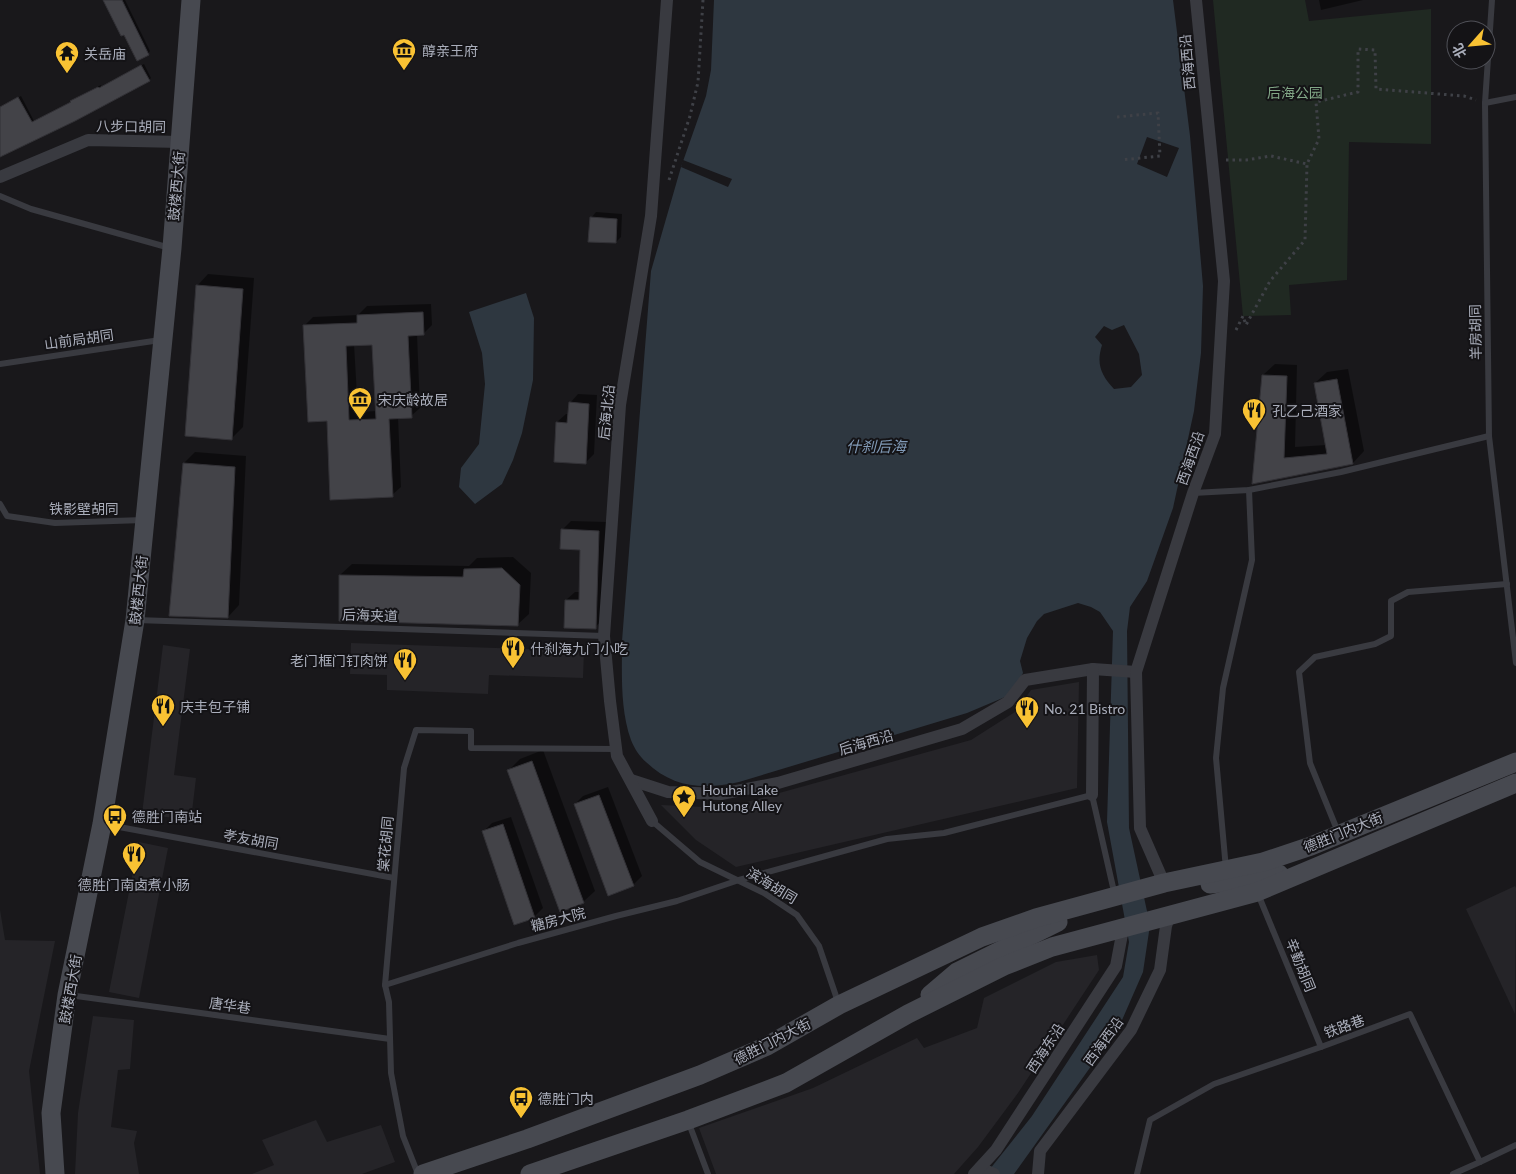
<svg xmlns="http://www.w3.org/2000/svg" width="1516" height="1174" font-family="Lato,'Noto Sans SC',sans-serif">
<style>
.built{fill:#252428}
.green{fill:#202922}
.water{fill:#2e3740;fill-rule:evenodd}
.pier{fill:#19181b}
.shadow{fill:#0007;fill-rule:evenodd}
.building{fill:#434348;stroke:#333237;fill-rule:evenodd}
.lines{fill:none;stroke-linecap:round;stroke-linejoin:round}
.path{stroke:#3f4147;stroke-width:3;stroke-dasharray:2.5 4;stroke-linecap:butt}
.service{stroke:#393a40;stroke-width:6}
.minor{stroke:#393a40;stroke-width:12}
.secondary{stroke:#474950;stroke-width:19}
.labels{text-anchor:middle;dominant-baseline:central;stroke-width:4;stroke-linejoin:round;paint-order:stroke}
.poi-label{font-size:14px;fill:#aaaebb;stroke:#141316;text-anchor:start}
.street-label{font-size:14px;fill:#aaaebb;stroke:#141316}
.park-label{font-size:14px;fill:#81a686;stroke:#141316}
.water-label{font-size:15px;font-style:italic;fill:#819ab7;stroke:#141316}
</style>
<rect width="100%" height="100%" fill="#19181b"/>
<g class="built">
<polygon points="351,643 584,651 583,678 489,675 488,694 387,690 387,675 350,674"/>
<polygon points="163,645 190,649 174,775 196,778 191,820 142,814"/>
<polygon points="1079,682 1077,788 736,867 696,840 661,805 725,808 971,740 1015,712 1031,690"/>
<polygon points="139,842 168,848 139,998 109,992"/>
<polygon points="1515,886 1516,888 1515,1014 1466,909"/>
<polygon points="0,910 5,940 55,941 29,1071 40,1174 0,1174"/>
<polygon points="1097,955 1099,970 1018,1093 978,1147 954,1174 716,1174 699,1128 813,1088 917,1038 924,1048 977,1028 984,998 1056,962"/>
<polygon points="93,1016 134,1020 130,1069 118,1070 111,1127 137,1131 134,1143 139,1174 75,1174 78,1113"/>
<polygon points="316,1120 327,1142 381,1125 395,1162 362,1174 252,1174 274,1165 262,1140"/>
</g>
<polygon class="green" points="1213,0 1305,0 1309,21 1431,9 1431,144 1349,142 1347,280 1289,285 1291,315 1243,316"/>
<g class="water">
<path d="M 714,0 L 1173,0 L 1190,136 L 1203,286 L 1201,353 L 1194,411 L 1173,508 L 1147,581 L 1130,607 L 1127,631 L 1129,828 L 1150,925 L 1143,972 L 1119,1027 L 1014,1174 L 986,1174 L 1032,1116 L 1123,977 L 1129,942 L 1107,822 L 1113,631 L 1100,612 L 1091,607 L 1078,603 L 1044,614 L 1037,621 L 1027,638 L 1020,661 L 1023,673 L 1013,690 L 1005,697 L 967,713 L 739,782 C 704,790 673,788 646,762 C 640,757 634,748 631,740 C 620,709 622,674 622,641 L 651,271 L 681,167 L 706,96 L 711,70 ZM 1147,137 L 1179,148 L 1167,177 L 1137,164 ZM 1124,325 L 1139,354 L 1142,375 L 1131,387 L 1114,389 C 1101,375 1096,364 1102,345 L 1095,337 L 1104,326 L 1112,330 Z"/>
<polygon points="526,293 534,318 533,380 522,433 513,460 502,484 475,504 459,487 461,468 479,444 485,384 482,353 469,312"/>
</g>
<polygon class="pier" points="683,160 732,179 728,187 681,167"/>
<g class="shadow">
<polygon points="104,0 125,0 150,51 148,54"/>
<polygon points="1319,0 1363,0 1321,10"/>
<polygon points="144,64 151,78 149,80 0,155 0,107 21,96 34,121 72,102 74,99 101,85 101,87"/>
<polygon points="596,212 622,214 621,237 616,242 591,218"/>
<polygon points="208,274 254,278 243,427 232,438 197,286"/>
<path d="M 431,304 L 432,325 L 423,334 L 417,334 L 420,408 L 411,416 L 398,417 L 401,487 L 392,495 L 328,420 L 304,326 L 313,317 L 358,315 L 367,306 ZM 374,343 L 377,411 L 358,412 L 354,344 Z"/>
<polygon points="1275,364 1297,365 1295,447 1326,445 1315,383 1327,372 1348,369 1364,451 1353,463 1253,483 1263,375"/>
<polygon points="578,394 597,395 594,454 585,463 557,422 566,414 569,414 570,403"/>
<polygon points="195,452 246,456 239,605 228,617 184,463"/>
<polygon points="571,521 607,522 604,619 595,627 566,600 575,592 580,592 582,548 562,530"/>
<polygon points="513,557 531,573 529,614 517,625 340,575 352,564 469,566 477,558"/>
<polygon points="543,750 595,891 583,902 509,770 520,759"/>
<polygon points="608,787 642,876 633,885 575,804 583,796"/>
<polygon points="511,817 543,908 534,917 483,832 492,823"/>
</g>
<g class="building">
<polygon points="103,0 122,0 149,55 137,61 124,35 121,36"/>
<polygon points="141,65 150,81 75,121 0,157 0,107 18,97 32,122 71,102 70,101 98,87 99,88"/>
<polygon points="590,217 617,219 616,243 588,242"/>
<polygon points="196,285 243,289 232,440 185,436"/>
<path d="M 423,312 L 424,335 L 408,336 L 412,418 L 389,419 L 393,497 L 330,500 L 327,421 L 308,422 L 303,325 L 357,323 L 357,315 ZM 372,345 L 376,419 L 349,420 L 346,346 Z"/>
<polygon points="1262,375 1287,376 1284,458 1327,454 1314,383 1337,379 1353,464 1252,484"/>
<polygon points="569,402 589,404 586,464 554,462 556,422 567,423"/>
<polygon points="183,463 235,467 228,618 169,616"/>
<polygon points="561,529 599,531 596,629 564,628 565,600 579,600 580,550 560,549"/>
<polygon points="502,568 520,585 518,626 339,621 339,575 463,577 464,569"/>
<polygon points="532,761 584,903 560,912 507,770"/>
<polygon points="599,795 634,886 608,896 574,804"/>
<polygon points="503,824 535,918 514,925 482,831"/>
</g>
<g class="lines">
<g class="path">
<polyline points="1117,117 1158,113 1160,156 1121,160"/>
<polyline points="1226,160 1246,160 1271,156 1307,164 1319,139 1316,102 1358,92 1358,49 1375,50 1376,89 1464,96 1476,100"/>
<polyline points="669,180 690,116 698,82 703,0"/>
<polyline points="1236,330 1243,316 1246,325 1270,281 1305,240 1307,164"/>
</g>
<g class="service">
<polyline points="1492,0 1485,103 1489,436 1516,663"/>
<polyline points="1485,103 1516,97"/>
<polyline points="0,196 31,209 170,248"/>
<polyline points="0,364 160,340"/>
<polyline points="1193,493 1249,490 1341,472 1489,436"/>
<polyline points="0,504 7,516 55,523 143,520"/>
<polyline points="136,620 604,636"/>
<polyline points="652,821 700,862 764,893 797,915 819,946 838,1002"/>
<polyline points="103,824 394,878"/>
<polyline points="1338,832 1310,763 1299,672 1315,657 1375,644 1391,636 1391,601 1408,592 1507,584"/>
<polyline points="1226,869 1216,758 1223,688 1252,560 1249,490"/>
<polyline points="1258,894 1321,1047"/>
<polyline points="385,985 518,943 616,916 677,901 739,880 887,839 944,833 1092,795 1115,896"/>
<polyline points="69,995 390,1039"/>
<polyline points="688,1121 708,1174"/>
<polyline points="418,1174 403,1136 391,1073 389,1002 385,985 404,768 416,730 471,731 471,748 617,749"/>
<polyline points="1137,1174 1150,1120 1214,1084 1321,1047 1410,1014 1480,1162 1516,1145"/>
<polyline points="1453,1174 1480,1162"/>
</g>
<g class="minor">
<polyline points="0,177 88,140 180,142"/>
<polyline points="631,780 668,792 721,794 778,783 962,729 1008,702 1025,680 1093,669 1136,672"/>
<polyline points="1092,795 1093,669"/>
<polyline points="652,821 617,756 610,701 604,636 620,405 651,216 667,0"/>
<polyline points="1164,883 1140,828 1136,672 1193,493 1215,434 1224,281 1196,0"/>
<polyline points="980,1168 994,1174"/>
<polyline points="974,1174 996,1150 1116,966 1123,929"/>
<polyline points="1038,1174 1040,1151 1131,1030 1160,970 1166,926 1170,915"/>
</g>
<g class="secondary">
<polyline points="1210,884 1251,880 1279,874"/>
<polyline points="930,995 957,972 1058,922"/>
<polyline points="55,1174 51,1113 67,995 102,824 135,620 172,248 191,0"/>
<polyline points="423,1174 527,1139 700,1075 767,1046 839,1005 982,937 1036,918 1164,883 1263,862 1311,846 1516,762"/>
<polyline points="530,1174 688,1120 786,1083 908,1014 1004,966 1052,947 1257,892 1516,783"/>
</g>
</g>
<defs>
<g id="museum-pin" transform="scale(1.25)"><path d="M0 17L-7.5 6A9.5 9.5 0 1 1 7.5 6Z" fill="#f9c233" stroke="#141316"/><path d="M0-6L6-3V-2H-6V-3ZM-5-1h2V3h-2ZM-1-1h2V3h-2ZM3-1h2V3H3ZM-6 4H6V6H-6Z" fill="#111"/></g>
<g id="temple-pin" transform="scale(1.25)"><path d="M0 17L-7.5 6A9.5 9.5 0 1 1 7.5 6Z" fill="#f9c233" stroke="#141316"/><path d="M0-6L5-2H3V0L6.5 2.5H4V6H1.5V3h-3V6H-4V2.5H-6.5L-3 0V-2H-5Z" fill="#111"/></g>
<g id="restaurant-pin" transform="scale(1.25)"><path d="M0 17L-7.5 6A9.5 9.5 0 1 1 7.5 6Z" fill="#f9c233" stroke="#141316"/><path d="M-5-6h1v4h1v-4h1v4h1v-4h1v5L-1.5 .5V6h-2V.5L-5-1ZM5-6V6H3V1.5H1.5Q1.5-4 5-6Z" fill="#111"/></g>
<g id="sight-pin" transform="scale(1.25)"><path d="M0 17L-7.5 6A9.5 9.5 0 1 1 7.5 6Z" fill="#f9c233" stroke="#141316"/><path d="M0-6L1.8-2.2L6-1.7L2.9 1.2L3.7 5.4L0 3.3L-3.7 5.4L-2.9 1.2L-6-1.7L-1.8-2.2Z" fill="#111"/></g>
<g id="bus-pin" transform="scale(1.25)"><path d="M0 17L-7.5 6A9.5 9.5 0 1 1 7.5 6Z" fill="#f9c233" stroke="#141316"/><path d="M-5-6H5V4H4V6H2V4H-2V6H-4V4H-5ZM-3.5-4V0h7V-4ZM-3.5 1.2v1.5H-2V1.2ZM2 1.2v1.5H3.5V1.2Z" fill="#111"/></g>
</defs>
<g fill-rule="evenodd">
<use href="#museum-pin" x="404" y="50"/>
<use href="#temple-pin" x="67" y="53"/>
<use href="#museum-pin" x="360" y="399"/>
<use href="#restaurant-pin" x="1254" y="410"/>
<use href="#restaurant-pin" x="513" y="648"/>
<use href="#restaurant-pin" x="405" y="660"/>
<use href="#restaurant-pin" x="163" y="706"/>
<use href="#restaurant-pin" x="1027" y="708"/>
<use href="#sight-pin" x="684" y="797"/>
<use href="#bus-pin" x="115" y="816"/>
<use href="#restaurant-pin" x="134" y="854"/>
<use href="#bus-pin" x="521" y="1098"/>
</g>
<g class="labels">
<g class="poi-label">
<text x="422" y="50">醇亲王府</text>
<text x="84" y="53">关岳庙</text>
<text x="378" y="399">宋庆龄故居</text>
<text x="1272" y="410">孔乙己酒家</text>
<text x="530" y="648">什刹海九门小吃</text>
<text x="388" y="660" text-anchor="end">老门框门钉肉饼</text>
<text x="180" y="706">庆丰包子铺</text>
<text x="1044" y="708">No. 21 Bistro</text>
<text x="702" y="789">Houhai Lake<tspan x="702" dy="16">Hutong Alley</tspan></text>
<text x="132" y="816">德胜门南站</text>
<text x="134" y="884" text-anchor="middle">德胜门南卤煮小肠</text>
<text x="538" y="1098">德胜门内</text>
</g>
<g class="street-label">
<text transform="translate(1187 62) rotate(-95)">西海西沿</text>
<text transform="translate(131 126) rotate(1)">八步口胡同</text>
<text transform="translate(176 186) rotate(-85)">鼓楼西大街</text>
<text transform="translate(1475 332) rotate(-91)">羊房胡同</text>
<text transform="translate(79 339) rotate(-8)">山前局胡同</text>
<text transform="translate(606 412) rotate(-84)">后海北沿</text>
<text transform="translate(1190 458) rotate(-71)">西海西沿</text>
<text x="84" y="508">铁影壁胡同</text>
<text transform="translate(138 590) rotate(-84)">鼓楼西大街</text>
<text transform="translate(370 615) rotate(2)">后海夹道</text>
<text transform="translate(866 742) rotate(-16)">后海西沿</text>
<text transform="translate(1343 832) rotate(-22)">德胜门内大街</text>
<text transform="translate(251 839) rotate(10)">孝友胡同</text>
<text transform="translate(385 844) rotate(-85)">棠花胡同</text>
<text transform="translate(772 885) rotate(31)">滨海胡同</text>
<text transform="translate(558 919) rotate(-15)">糖房大院</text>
<text transform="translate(1301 965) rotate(68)">辛勤胡同</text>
<text transform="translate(70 989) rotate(-80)">鼓楼西大街</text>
<text transform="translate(230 1005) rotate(8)">唐华巷</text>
<text transform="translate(1344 1026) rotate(-20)">铁路巷</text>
<text transform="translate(772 1041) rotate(-27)">德胜门内大街</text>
<text transform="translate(1103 1041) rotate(-54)">西海西沿</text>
<text transform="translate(1045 1048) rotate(-57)">西海东沿</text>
</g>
<g class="park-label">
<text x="1295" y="92">后海公园</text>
</g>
<g class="water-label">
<text x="876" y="446">什刹后海</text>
</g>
</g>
<g transform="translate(1471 45) rotate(243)"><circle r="24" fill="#141316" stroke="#505158"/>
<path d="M0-4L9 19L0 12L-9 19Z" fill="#f9c233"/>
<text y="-8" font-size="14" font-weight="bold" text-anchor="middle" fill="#aaaebb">北</text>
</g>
</svg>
